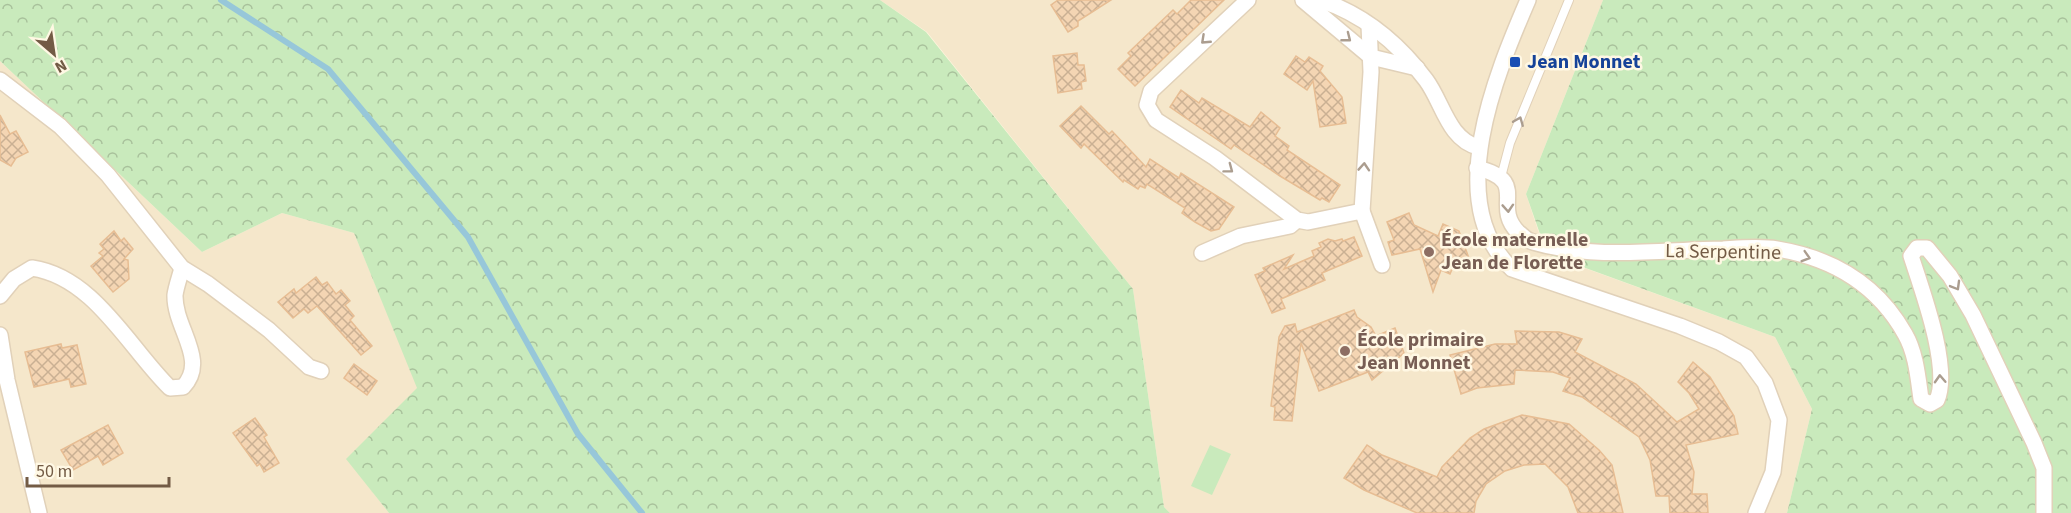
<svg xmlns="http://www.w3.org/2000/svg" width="2071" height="513" font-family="'Source Sans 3',sans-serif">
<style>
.residential{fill:#f5e7cb}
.forest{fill:url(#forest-crowns)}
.pitch{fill:#c9eabc}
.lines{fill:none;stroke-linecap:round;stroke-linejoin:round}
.stream{stroke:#97c7d9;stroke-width:6}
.building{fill:url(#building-cross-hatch);stroke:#e7bd93;stroke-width:1.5}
.service-casing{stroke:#e1d1b9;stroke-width:10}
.minor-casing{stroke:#e1d1b9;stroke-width:18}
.service{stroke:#fff;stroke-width:8}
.minor{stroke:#fff;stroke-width:15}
.oneway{stroke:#ab9d8f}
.transit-dot{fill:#1a4fb4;stroke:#fff8e4;stroke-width:2}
.education-dot{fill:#8d6e63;stroke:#fff8e4;stroke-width:2}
.labels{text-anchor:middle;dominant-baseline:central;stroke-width:5;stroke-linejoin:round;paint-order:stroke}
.transit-label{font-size:20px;font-weight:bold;fill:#164399;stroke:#fff8e4;text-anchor:start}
.education-label{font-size:20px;font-weight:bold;fill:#785e54;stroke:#fff8e4;text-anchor:start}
.street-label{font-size:20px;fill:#735b45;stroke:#fff8e4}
</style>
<defs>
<pattern id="forest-crowns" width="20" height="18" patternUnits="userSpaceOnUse" patternTransform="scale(1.5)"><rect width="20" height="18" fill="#c9eabc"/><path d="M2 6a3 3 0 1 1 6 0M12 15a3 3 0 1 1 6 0" fill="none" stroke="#a8c19b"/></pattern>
<pattern id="building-cross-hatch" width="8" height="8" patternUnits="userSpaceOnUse" patternTransform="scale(1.5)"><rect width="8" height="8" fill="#f4d5b3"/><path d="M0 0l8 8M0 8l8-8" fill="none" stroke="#cab093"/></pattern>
</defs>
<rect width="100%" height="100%" fill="#fdf5dd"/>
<g class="residential">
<polygon points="880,0 1603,0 1526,194 1546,254 1775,337 1812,409 1787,513 1170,513 1164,507 1133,289 927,32"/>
<polygon points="0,61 202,252 282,213 354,233 418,388 347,459 389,513 0,513"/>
</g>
<g class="forest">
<polygon points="0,0 880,0 926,32 1133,289 1164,507 1170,513 389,513 346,459 417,388 354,233 282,213 202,252 0,61"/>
<polygon points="1603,0 2071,0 2071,513 1787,513 1812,409 1775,337 1547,254 1526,194"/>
</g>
<polygon class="pitch" points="1210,445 1231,454 1212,495 1191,486"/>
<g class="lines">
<polyline class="stream" points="221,0 328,69 468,237 578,434 642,513"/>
</g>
<g class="building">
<polygon points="1058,0 1111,0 1078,21 1078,26 1068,32 1051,5"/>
<polygon points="1191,0 1224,0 1135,86 1118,69 1131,56 1128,53 1173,10 1177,14"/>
<polygon points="1077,53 1078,65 1084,65 1086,81 1081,82 1082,89 1058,93 1053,56"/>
<polygon points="1296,56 1305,62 1309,57 1323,66 1320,71 1342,97 1346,123 1320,127 1313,81 1307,90 1284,74"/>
<polygon points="1181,90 1199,103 1202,98 1250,127 1261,112 1280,128 1275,136 1289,146 1287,150 1340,185 1329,202 1322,198 1320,200 1280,176 1234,145 1231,149 1170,107"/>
<polygon points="1081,106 1109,134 1112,131 1146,167 1150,159 1179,178 1181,173 1234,207 1219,229 1211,231 1195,222 1182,213 1185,208 1147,184 1145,188 1140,186 1138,189 1124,180 1123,182 1084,144 1081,148 1060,126"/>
<polygon points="0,115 10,134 16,131 28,152 16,158 11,166 0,160"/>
<polygon points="1409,213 1414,225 1438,236 1443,224 1459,231 1470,261 1453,267 1450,274 1441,270 1433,292 1420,249 1392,255 1388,242 1394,240 1387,222"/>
<polygon points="114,231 121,241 124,238 133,249 124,259 128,260 129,279 113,292 91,266 103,256 99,253 104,249 100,244"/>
<polygon points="1354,237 1362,256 1322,273 1325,280 1281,299 1285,308 1272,313 1255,275 1265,271 1263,268 1293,255 1284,269 1314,256 1312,251 1321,247 1319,243 1328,239 1335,241 1342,239 1343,241"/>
<polygon points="316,277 322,285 327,282 336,294 341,290 350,301 345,305 354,316 350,320 372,346 361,355 317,306 308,313 304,309 293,318 278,302 294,289 296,293"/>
<polygon points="1354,310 1357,317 1371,327 1376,336 1395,328 1404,353 1372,380 1368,372 1319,391 1301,343 1292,421 1274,420 1275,407 1271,406 1279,337 1285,326 1295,324 1297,332"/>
<polygon points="1515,331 1559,332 1582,339 1575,352 1636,384 1677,422 1699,409 1689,393 1678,382 1693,362 1710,377 1734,416 1738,434 1686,445 1694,472 1692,494 1707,494 1708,513 1670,513 1669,496 1656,496 1650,460 1639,437 1582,397 1563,391 1570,378 1553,372 1515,370 1514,384 1477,388 1461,394 1450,355 1495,344 1517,344"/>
<polygon points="61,344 62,348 77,345 86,384 71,387 69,379 34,387 25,352"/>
<polygon points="354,364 377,381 367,395 344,378"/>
<polygon points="1522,415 1569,424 1599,450 1612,465 1623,513 1578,513 1568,487 1545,464 1524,465 1505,471 1486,484 1476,501 1474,513 1417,513 1364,490 1344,478 1367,445 1382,455 1437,477 1442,467 1470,438 1484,429"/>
<polygon points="255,418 267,435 264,437 279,463 264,472 260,464 257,466 233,433"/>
<polygon points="108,425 123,453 103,465 98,456 73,470 61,450"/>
</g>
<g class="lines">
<g class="service-casing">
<polyline id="service" points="1501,177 1510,143 1569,0"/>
</g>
<g class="minor-casing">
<g id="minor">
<polyline points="1248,0 1151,91 1147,105 1156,120 1215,158 1297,220 1308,222 1362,211 1371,72 1369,25"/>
<polyline points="1303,0 1371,57 1417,68"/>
<path d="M 1320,0 C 1363,14 1399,44 1426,80 C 1443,103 1448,139 1478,147"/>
<path d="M 1528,0 C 1496,74 1442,203 1512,269 L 1680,326 L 1719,342 L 1746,357 L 1765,383 L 1779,420 L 1773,472 L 1756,513"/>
<polyline points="0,80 60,126 108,175 182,268 208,284 269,330 309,367 321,371"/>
<path d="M 1477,168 C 1531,181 1491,205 1518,232 C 1523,236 1527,241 1533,242 C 1595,260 1659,250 1723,249 C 1740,248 1760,246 1777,249 C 1832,258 1877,284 1905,334 C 1916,353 1918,378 1921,399 L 1930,404 L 1937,400 C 1951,368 1922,290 1911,256 L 1917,248 L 1927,248 L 1950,276 L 1973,315 L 2034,443 L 2044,468 L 2044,513"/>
<polyline points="1362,211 1382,265"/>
<polyline points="1202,253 1241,236 1290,226 1297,220"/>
<path d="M 0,296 L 14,279 L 32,268 C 94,277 129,348 170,388 L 183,387 C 209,360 174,328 175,295 C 176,287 180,276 182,268"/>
<polyline points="0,335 7,380 39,513"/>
</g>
</g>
<use href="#service" class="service"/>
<use href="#minor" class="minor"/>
</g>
<defs><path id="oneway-chevron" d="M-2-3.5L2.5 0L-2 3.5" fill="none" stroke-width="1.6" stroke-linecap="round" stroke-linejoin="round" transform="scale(1.5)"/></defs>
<g class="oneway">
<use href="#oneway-chevron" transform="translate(1347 38) rotate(38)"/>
<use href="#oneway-chevron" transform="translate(1205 40) rotate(137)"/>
<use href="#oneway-chevron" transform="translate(1519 121) rotate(-68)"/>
<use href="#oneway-chevron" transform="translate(1364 167) rotate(-86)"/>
<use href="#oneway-chevron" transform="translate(1229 169) rotate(37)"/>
<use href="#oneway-chevron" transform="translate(1508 208) rotate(86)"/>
<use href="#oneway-chevron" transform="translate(1806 257) rotate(17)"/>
<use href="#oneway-chevron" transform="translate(1956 286) rotate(60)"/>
<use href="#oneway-chevron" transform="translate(1940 379) rotate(-93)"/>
</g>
<rect class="transit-dot" x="1509" y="56" width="12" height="12" rx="3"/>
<g class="education-dot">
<circle cx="1429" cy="252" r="6"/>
<circle cx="1345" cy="351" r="6"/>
</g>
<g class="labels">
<g class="transit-label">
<text x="1527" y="62">Jean Monnet</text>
</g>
<g class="education-label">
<text x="1441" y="240">École maternelle<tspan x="1441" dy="23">Jean de Florette</tspan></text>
<text x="1357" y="340">École primaire<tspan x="1357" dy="23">Jean Monnet</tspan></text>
</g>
<g class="street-label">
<text transform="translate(1723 252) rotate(1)">La Serpentine</text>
</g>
</g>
<g transform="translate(54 54) rotate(151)" stroke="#fff8e4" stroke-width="4.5" paint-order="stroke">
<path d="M0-4.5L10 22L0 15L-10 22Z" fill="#735b45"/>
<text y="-9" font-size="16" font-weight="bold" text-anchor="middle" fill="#735b45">N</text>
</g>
<path d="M27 477v9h142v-9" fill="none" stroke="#735b45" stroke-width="3"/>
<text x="36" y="477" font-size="18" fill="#735b45" stroke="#fff8e4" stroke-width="4.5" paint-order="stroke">50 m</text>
</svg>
